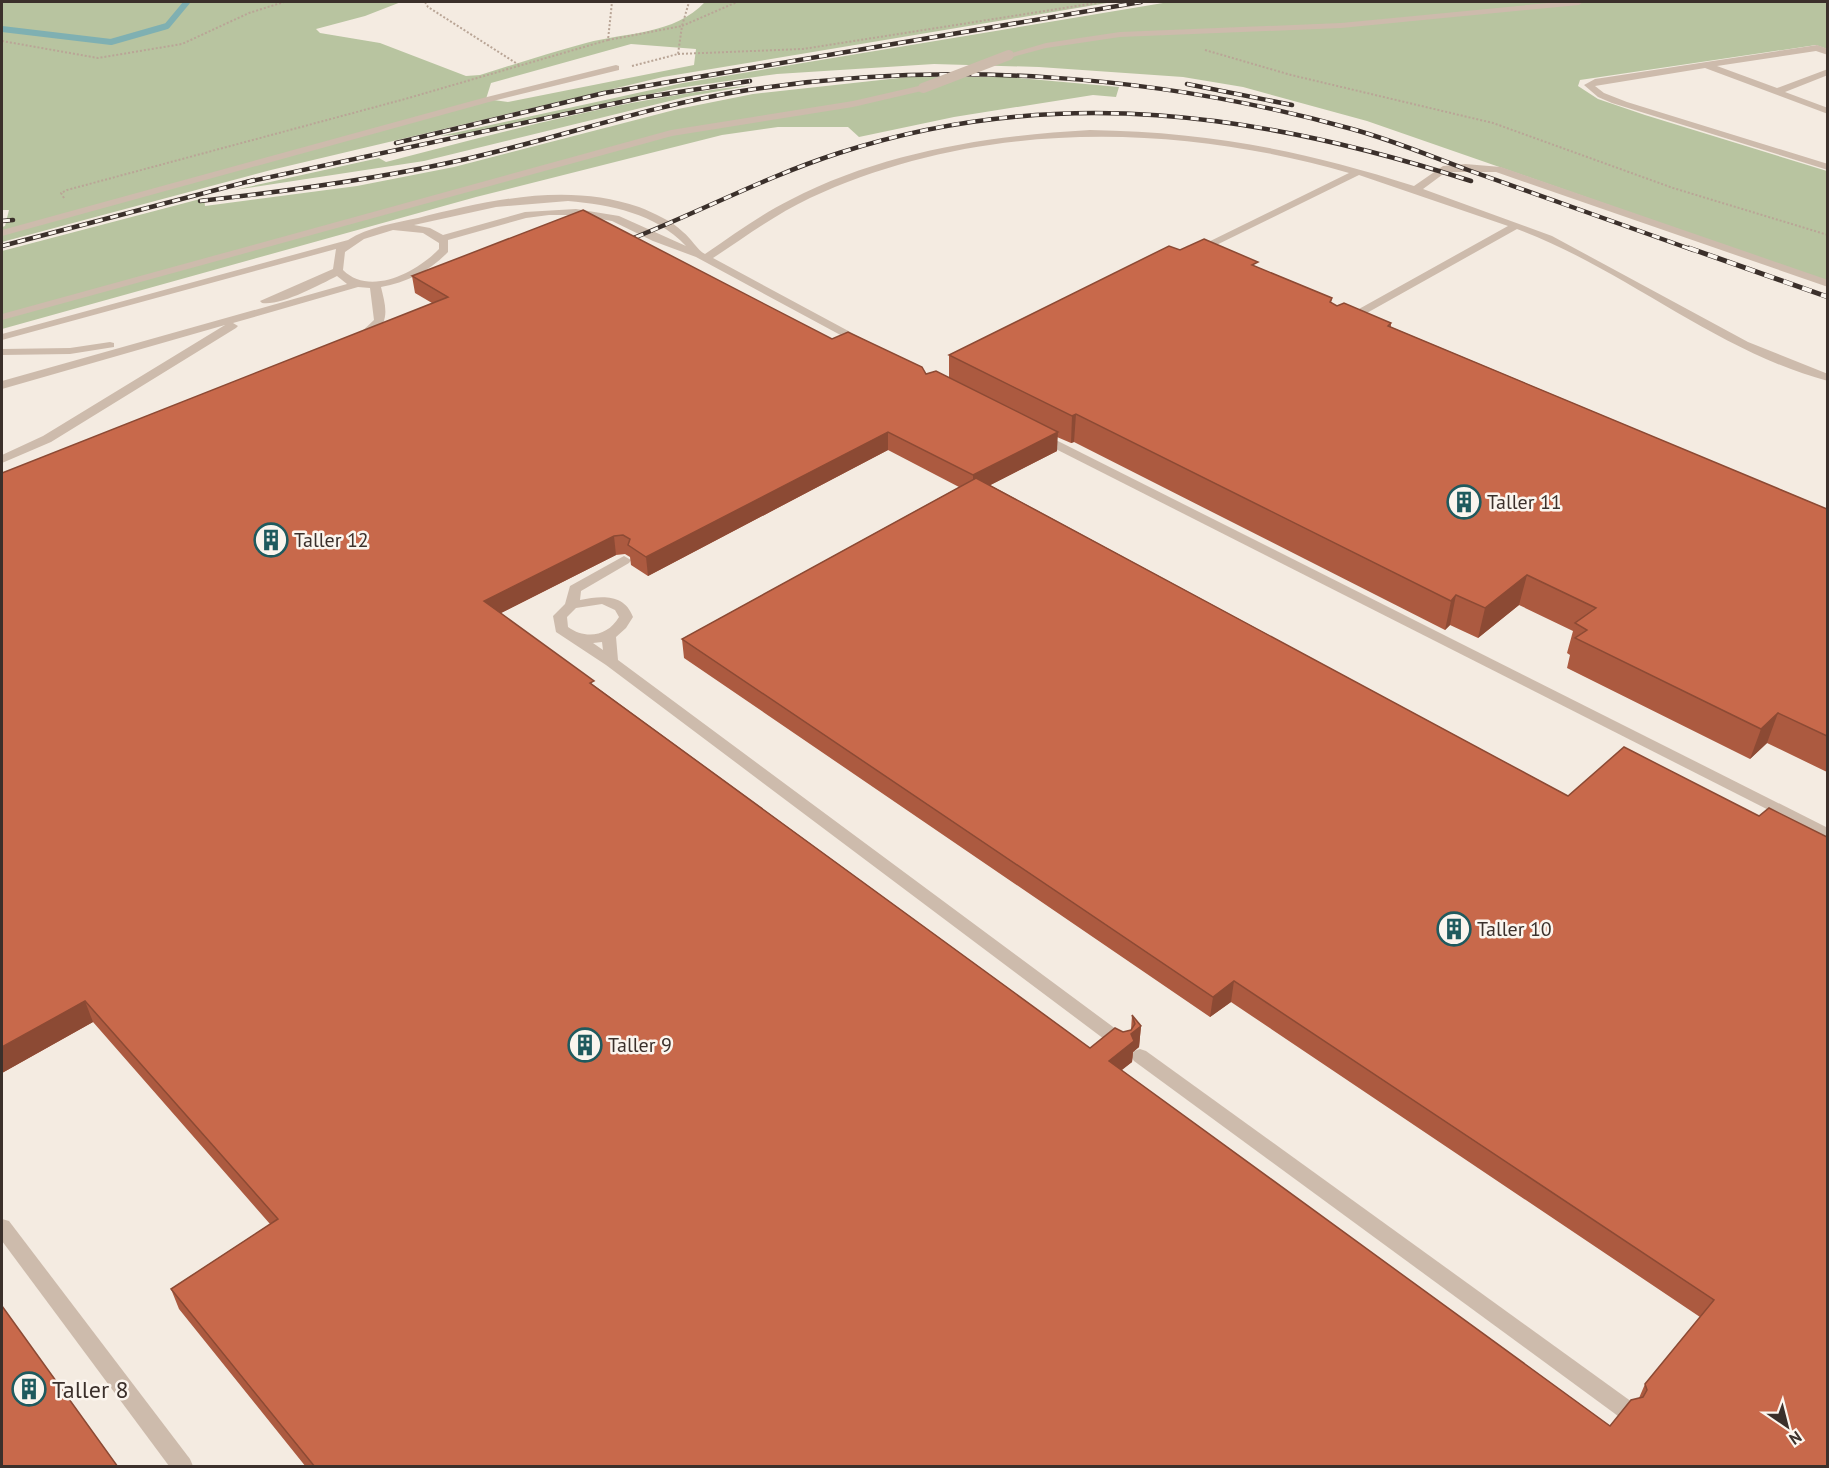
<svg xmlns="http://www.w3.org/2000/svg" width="1829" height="1468" font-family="'PT Sans',sans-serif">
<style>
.green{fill:#b8c4a0;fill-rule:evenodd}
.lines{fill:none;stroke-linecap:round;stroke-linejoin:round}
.stream{stroke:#7fb0b2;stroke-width:6}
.path{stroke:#b9a596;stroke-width:2;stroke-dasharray:2 2;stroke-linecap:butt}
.lane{fill:#cdbbac;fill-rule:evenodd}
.street{fill:#cdbbac;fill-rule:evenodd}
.rail-far1-casing{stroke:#3b302b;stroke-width:4.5}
.rail-casing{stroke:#3b302b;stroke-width:5}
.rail-far1{stroke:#fbf5ee;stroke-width:3;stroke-dasharray:8;stroke-linecap:butt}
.rail{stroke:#fbf5ee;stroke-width:4;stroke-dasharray:10;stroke-linecap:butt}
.street-bridge{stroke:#cdbbac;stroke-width:10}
.wall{fill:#ac5a40;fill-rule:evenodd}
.shaded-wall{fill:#8c4a34}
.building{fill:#c8694b;stroke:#8c4a34;stroke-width:1.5}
.labels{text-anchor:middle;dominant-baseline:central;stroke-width:5;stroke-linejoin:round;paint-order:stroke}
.poi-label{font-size:20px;fill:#3b302b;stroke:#fbf5ee;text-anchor:start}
.near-poi-label{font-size:24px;fill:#3b302b;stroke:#fbf5ee;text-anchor:start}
</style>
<rect width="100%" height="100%" fill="#f4ebe1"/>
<g class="green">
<path d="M 2,2 L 401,2 L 365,16 L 316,29 L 320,33 L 380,43 L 466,76 L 480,75 C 515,64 550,53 586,43 C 627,32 674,35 705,2 L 1113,2 L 663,77 L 271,170 L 2,242 L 2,227 L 5,226 L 9,210 L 2,210 ZM 631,44 L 696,49 L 694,65 L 508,102 L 486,99 L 491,83 Z"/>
<polygon points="1169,2 1827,2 1827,49 1816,45 1580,80 1578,86 1598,99 1645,115 1827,171 1827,281 1367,121 1243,87 1183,77 1039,67 934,64 777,74 678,88 466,134 440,136 683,83"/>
<polygon points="908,77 1009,77 1119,87 1116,97 1093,95 954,117 859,137 848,127 778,127 722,135 476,197 2,329 2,251 204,198 205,206 357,186 454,167 678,109 753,94"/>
<path d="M 753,85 L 686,97 L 424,161 L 234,190 L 379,158 L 386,162 C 506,131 629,97 753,85 Z"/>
</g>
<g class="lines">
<polyline class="stream" points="2,29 111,42 167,26 187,2"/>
<g class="path">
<polyline points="425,2 428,7 519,65"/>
<polyline points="608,40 682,26 689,2"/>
<polyline points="2,41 98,58 182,44 249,13 284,2"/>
<polyline points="1205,50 1291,75 1493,123 1673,188 1828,235"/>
<polyline points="678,54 803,49 1102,2"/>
<polyline points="632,66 678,54 682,26 737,2"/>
<polyline points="64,198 61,193 67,190 405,99 608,40 612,2"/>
</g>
<g class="lane">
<polygon points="1817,45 1828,49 1828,55 1816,51 1717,66 1777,88 1828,69 1828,75 1785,92 1828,108 1828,114 1705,68 1595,86 1604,93 1627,102 1828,164 1828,170 1612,103 1598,97 1584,85 1595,79"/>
<polygon points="616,65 619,66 619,70 489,102 2,236 2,230 483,98"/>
<path d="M 1090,130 C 1208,132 1302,150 1414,186 L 1443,166 L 1465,164 L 1501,167 L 1828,280 L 1828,287 L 1496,172 L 1446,172 L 1423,189 L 1552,236 L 1748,342 L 1828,374 L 1828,381 C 1715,351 1625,269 1517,229 L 1349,323 L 1341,323 L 1341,319 L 1508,226 L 1359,175 L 1196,255 L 1192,254 L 1192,250 L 1349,173 C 1173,122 978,120 810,198 C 776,214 745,237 713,258 L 867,341 L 867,345 L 859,345 L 696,257 L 653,241 L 612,221 L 576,215 L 549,215 L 526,218 L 448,240 L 448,252 C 429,272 407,282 381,287 C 385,304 391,321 374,334 C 369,337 366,338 360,337 L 358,335 L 374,320 L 370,288 L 358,287 L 233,323 L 238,326 L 236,328 L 51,442 L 2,463 L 2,455 L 43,436 L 225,325 L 2,389 L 2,381 L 347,284 L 337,276 C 319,285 281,306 262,303 L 260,301 L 333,269 L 336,249 L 2,340 L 2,334 L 348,240 C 368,227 395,223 418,218 C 490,200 567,182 639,207 C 654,213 672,221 683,232 C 691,238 697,250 705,254 C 733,235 760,215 790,200 C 883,152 987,136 1090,130 ZM 568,201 C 611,205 655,213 686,246 L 619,216 L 576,209 L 525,212 L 443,235 L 430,228 L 414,225 L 496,207 ZM 393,230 L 423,233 L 439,243 L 439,249 C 417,272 370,297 343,270 L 345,252 L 364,239 Z"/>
<polygon points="110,342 114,343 114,347 70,354 2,355 2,349 70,348"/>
<polygon points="1038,431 1828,828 1828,840 1034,438 1034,432"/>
<path d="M 624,556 L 631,560 L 629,563 L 581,591 L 580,600 C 601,596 624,593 633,617 L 626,628 L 616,637 L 618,660 L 1128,1038 L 1131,1043 L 1128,1048 L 1122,1050 L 1116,1048 L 606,665 L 556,632 L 553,616 L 565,604 L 570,586 ZM 602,604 L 615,610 L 619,617 C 608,636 586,640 568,627 L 567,617 L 576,608 ZM 602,642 L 603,650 L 593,643 Z"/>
<polygon points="1140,1049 1146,1051 1632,1402 1636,1409 1632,1416 1625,1419 1618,1416 1134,1061 1131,1056 1134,1051"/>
<polygon points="2,1219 9,1221 190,1459 193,1466 169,1466 2,1241"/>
</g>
<g class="street">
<polygon points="1559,2 1583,2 1579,5 1341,28 1120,37 1046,48 1009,58 1005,55 1046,43 1120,32 1341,23"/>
<polygon points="923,85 926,86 926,90 853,107 672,136 2,320 2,314 671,130 853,101"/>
</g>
<g class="rail-far1-casing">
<g id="rail-far1">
<polyline points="1187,84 1292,105"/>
<polyline points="396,143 604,93 1141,2"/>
<polyline points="247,182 640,98 750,81"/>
<path d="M 200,201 C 289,191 379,179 466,159 C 558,138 649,106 742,91 C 945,59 1155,74 1352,129 C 1392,140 1430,156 1468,170 C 1543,197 1618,223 1693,250"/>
<polyline points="2,221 13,220"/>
<path d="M 621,243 C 694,215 764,177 839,153 C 1055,83 1260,113 1471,181"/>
<polyline points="2,246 254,180"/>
</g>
</g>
<g class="rail-casing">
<polyline id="rail" points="1689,248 1828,297"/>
</g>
<use href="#rail-far1" class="rail-far1"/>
<use href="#rail" class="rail"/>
<polyline class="street-bridge" points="923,88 1009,55"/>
</g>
<path class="wall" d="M 1180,250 L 1257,267 L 1332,298 L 1331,303 L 1337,306 L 1391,323 L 1391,327 L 1827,509 L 1827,772 L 1767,743 L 1750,759 L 1567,668 L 1570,655 L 1567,653 L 1573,631 L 1519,605 L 1478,638 L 1450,625 L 1445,630 L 1074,442 L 1071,443 L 1057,437 L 1057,451 L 990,485 L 1568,796 L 1827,1467 L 306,1467 L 179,1309 L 171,1289 L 270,1224 L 93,1022 L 2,1073 L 432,303 L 415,293 L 412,276 L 832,339 L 926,374 L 949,378 L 949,355 ZM 888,450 L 959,487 L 682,639 L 684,658 L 1210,1017 L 1231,1002 L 1700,1317 L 1645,1384 L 1639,1398 L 1610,1426 L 1121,1070 L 1132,1062 L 1133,1052 L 1139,1047 L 1141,1026 L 1132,1015 L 1131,1030 L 1123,1032 L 1090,1048 L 595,686 L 501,613 L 616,555 L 625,554 L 630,557 L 631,565 L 648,576 Z"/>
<g class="shaded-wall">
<polygon points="1076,414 1074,442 1071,443 1072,416"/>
<polygon points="888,432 888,450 648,576 646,557"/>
<polygon points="1058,432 1057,451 973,494 973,475"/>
<polygon points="614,536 616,555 487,620 484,601"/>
<polygon points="1527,575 1519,605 1478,638 1485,608"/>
<polygon points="1456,595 1450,625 1445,630 1451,601"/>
<polygon points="1778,713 1767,743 1750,759 1761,729"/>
<polygon points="1234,981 1231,1002 1210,1017 1213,997"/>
<polygon points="85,1001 93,1022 2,1073 2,1047"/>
<polygon points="1141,1026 1139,1047 1133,1052 1132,1062 1107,1082 1109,1061 1131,1034"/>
</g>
<g class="building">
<polygon points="583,210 832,339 848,332 922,367 926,374 936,371 1058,432 973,475 888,432 646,557 628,545 630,539 623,535 614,536 484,601 594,681 590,683 1090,1048 1115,1028 1123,1032 1131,1030 1135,1024 1132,1015 1141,1026 1131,1034 1134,1041 1109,1061 1610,1426 1631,1400 1643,1397 1647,1390 1645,1384 1714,1300 1234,981 1213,997 682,639 976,478 1568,796 1624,747 1759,816 1769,808 1827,837 1827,1467 315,1467 171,1289 278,1219 85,1001 2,1047 2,473 448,297 412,276"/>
<polygon points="1204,239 1258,262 1252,265 1332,298 1330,302 1337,306 1344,303 1391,323 1388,326 1827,509 1827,736 1778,713 1761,729 1575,638 1587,630 1575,623 1596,608 1527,575 1485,608 1456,595 1451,601 1076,414 1072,416 949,355 1169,246 1180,250"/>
<polygon points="2,1306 118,1467 2,1467"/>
</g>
<defs>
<g id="building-ring" transform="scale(1.725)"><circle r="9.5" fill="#fbf5ee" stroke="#1f5a5e" stroke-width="1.5"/><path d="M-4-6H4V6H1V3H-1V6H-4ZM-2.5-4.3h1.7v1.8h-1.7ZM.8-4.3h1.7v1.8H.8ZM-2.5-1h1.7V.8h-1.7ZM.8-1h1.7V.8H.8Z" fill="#1f5a5e"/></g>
</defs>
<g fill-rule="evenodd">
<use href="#building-ring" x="1464" y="502"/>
<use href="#building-ring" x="271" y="540"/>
<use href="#building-ring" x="1454" y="929"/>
<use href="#building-ring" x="585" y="1045"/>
<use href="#building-ring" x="29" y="1389"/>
</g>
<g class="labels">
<g class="poi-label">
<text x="1487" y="502">Taller 11</text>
<text x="294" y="540">Taller 12</text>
<text x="1477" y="929">Taller 10</text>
<text x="608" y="1045">Taller 9</text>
</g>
<g class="near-poi-label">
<text x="52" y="1389">Taller 8</text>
</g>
</g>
<rect width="1829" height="1468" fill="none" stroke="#3b302b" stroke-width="6"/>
<g transform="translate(1787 1426) rotate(145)" stroke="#fbf5ee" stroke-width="4.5" paint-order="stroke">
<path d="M0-4.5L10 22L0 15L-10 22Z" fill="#3b302b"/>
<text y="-9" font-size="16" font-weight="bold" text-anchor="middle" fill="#3b302b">N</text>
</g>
</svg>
